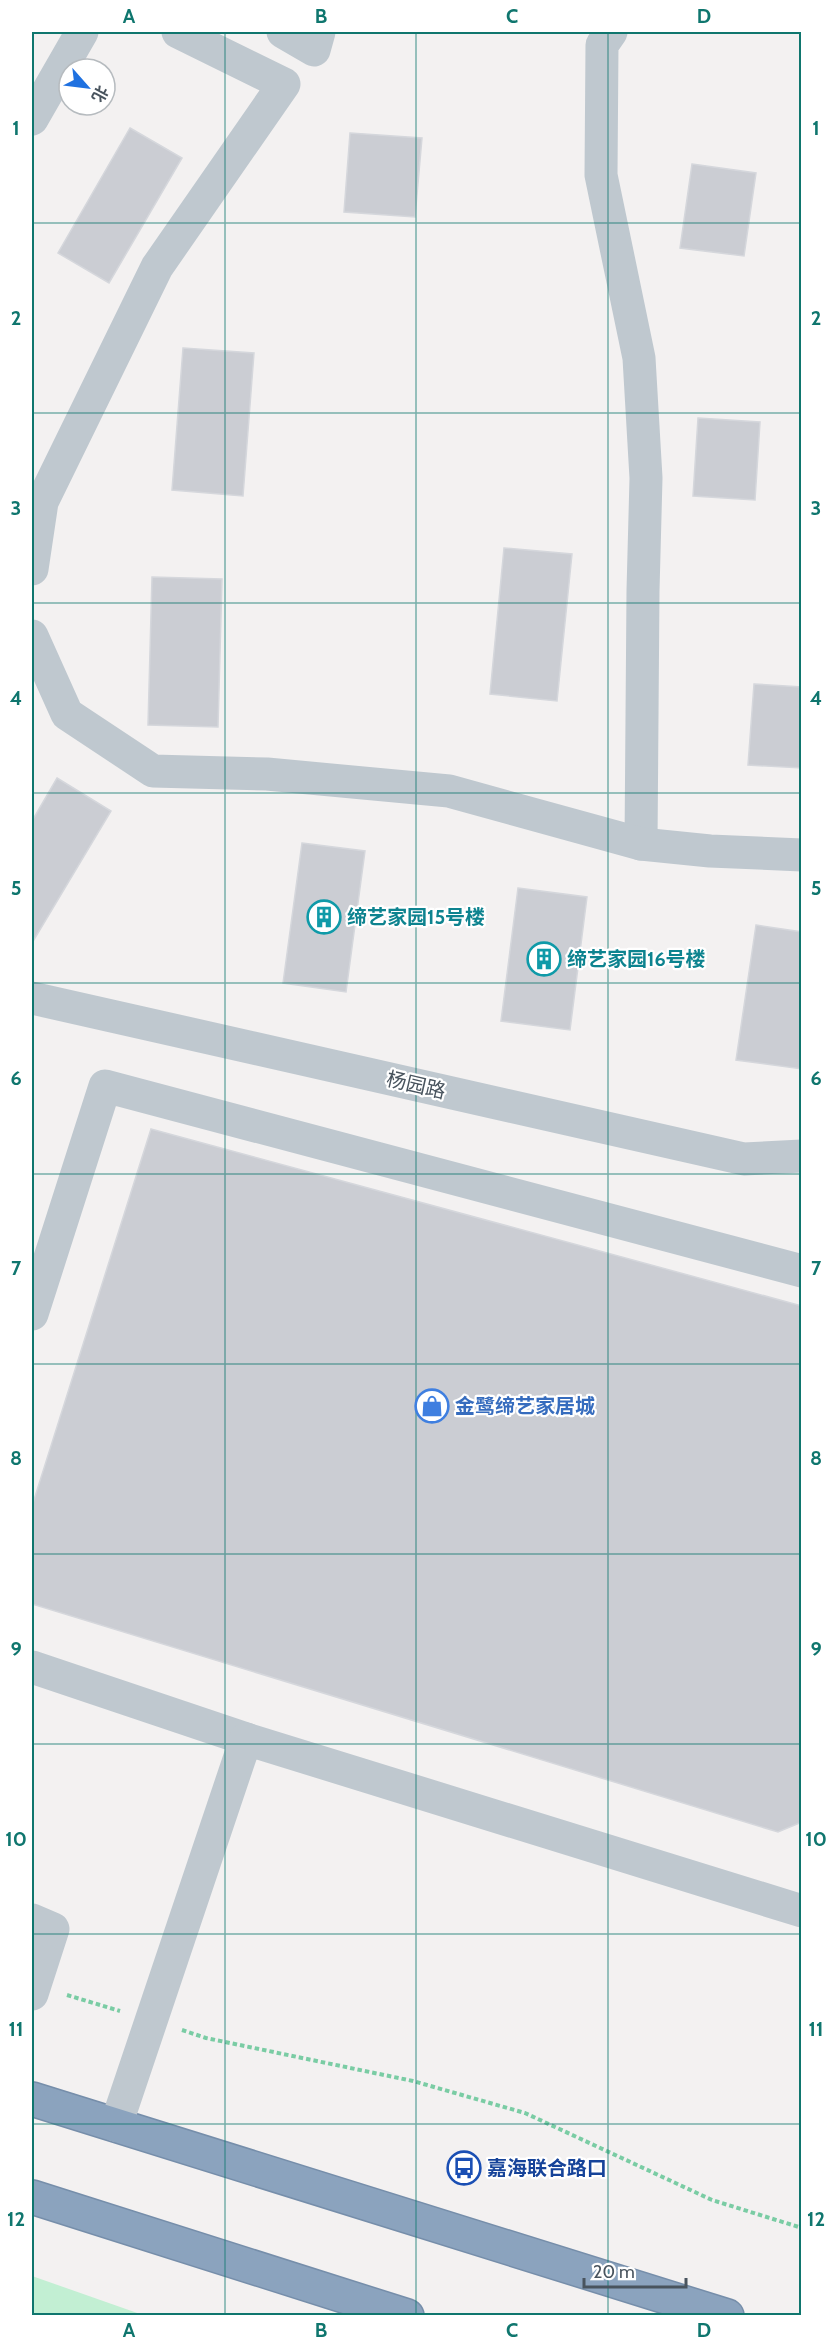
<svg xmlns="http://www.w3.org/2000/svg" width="833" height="2347" font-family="Cabin,'Noto Sans SC',sans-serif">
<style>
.green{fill:#c2efd3}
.building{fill:#cbcdd3;stroke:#d5d7dc;stroke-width:1.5}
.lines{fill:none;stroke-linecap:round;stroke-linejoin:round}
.highway-casing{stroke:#768eaa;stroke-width:36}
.path{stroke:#7acca4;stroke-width:4;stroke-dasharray:4.5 3;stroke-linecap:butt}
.minor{stroke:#bfc8cf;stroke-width:33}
.highway{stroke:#8ba3be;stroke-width:33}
.grid{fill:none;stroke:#0f766e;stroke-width:1.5;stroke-opacity:0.55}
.labels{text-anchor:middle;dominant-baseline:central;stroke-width:4.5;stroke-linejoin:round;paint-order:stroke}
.culture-label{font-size:20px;font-weight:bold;fill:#0d838f;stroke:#fff;text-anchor:start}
.street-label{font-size:20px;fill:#49545e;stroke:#fff}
.shop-label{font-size:20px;font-weight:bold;fill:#366cbe;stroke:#fff;text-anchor:start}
.transit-label{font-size:20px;font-weight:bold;fill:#164399;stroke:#fff;text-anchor:start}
.neatline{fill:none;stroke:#0f766e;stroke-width:2}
.grid-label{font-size:20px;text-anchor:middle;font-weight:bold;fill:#0f766e}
</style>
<rect width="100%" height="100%" fill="#f3f1f1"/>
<polygon class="green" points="32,2276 143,2315 32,2315"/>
<g class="building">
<polygon points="130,128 182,158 109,283 58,253"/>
<polygon points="350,133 422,138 415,217 344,212"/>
<polygon points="692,164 756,173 744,256 680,248"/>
<polygon points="183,348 254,353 243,496 172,490"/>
<polygon points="698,418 760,422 755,500 693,496"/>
<polygon points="504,548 572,554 557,701 490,694"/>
<polygon points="152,577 222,579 218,727 148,725"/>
<polygon points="754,684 802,687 802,768 748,765"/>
<polygon points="57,778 111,811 32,943 32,821"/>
<polygon points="302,843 365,851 346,992 283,983"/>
<polygon points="518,888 587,897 570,1030 501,1021"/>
<polygon points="756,925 802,932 802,1069 736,1060"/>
<polygon points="151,1129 802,1306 802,1822 778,1832 32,1604 32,1506"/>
</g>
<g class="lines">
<g class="highway-casing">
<g id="highway">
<polyline points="32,2099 727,2316"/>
<polyline points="32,2197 407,2316"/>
</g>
</g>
<g class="path">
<polyline points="67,1995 120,2011"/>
<polyline points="182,2030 206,2038 413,2081 525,2113 712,2200 802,2228"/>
</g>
<g class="minor">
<polyline points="283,32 314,50 319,32"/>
<polyline points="611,32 602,45 601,175 639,358 646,478 643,591 641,844"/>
<polyline points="32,119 82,32"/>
<polyline points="32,569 42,502 157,267 284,84 178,32"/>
<polyline points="32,636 67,714 153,771 267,774 449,791 641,844 710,851 802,855"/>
<polyline points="32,998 744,1159 802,1156"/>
<polyline points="32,1314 105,1086 802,1271"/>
<polyline points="32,1667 246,1739"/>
<polyline points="32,1920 53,1929 32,1994"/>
<polyline points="116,2125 246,1739 802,1911"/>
</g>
<use href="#highway" class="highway"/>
</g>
<path class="grid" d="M 225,32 L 225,2316M 416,32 L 416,2316M 608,32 L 608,2316M 32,223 L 802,223M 32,413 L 802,413M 32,603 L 802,603M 32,793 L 802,793M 32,983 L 802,983M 32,1174 L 802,1174M 32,1364 L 802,1364M 32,1554 L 802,1554M 32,1744 L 802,1744M 32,1934 L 802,1934M 32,2124 L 802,2124"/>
<defs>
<g id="building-ring" transform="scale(1.725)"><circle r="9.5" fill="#fff" stroke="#0f9aa8" stroke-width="1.5"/><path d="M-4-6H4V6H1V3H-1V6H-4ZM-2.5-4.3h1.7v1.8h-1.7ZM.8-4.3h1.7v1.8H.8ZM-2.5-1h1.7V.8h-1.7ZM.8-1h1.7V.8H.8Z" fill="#0f9aa8"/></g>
<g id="shop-ring" transform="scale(1.725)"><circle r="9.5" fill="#fff" stroke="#3f7fe0" stroke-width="1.5"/><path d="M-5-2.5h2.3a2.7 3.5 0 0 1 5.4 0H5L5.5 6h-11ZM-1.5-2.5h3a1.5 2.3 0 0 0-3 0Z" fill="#3f7fe0"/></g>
<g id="bus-ring" transform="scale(1.725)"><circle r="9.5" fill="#fff" stroke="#1a4fb4" stroke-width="1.5"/><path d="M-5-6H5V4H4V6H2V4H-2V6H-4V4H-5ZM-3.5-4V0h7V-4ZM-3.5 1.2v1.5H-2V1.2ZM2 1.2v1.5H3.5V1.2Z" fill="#1a4fb4"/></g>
</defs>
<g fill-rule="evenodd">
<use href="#building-ring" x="324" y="917"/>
<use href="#building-ring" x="544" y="959"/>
<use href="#shop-ring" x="432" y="1406"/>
<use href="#bus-ring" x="464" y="2168"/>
</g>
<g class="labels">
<g class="culture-label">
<text x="347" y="917">缔艺家园15号楼</text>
<text x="567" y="959">缔艺家园16号楼</text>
</g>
<g class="street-label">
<text transform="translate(416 1085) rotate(13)">杨园路</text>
</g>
<g class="shop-label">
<text x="455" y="1406">金鹭缔艺家居城</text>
</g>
<g class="transit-label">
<text x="487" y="2168">嘉海联合路口</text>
</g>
</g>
<rect width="833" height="2347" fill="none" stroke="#ffffff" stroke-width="66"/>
<g transform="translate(87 87) rotate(118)"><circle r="28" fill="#ffffff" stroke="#b6bbbf" stroke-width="1.5"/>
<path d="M0-4.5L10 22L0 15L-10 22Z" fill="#1f71e0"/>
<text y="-9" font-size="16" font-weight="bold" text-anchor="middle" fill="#49545e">北</text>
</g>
<path d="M584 2278v9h102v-9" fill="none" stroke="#49545e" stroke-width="3"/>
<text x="593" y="2278" font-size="18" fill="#49545e" stroke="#ffffff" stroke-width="4.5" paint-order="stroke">20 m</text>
<rect x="33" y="33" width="767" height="2281" class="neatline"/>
<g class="grid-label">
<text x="129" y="23">A</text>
<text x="321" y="23">B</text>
<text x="512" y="23">C</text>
<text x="704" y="23">D</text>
<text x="16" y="135">1</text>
<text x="816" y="135">1</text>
<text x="16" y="325">2</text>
<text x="816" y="325">2</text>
<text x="16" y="515">3</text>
<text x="816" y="515">3</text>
<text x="16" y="705">4</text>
<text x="816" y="705">4</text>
<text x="16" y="895">5</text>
<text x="816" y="895">5</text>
<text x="16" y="1085">6</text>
<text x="816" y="1085">6</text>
<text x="16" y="1275">7</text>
<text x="816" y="1275">7</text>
<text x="16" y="1465">8</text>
<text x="816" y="1465">8</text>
<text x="16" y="1656">9</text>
<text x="816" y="1656">9</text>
<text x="16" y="1846">10</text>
<text x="816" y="1846">10</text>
<text x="16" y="2036">11</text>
<text x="816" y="2036">11</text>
<text x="16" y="2226">12</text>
<text x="816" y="2226">12</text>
<text x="129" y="2337">A</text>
<text x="321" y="2337">B</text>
<text x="512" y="2337">C</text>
<text x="704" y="2337">D</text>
</g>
</svg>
